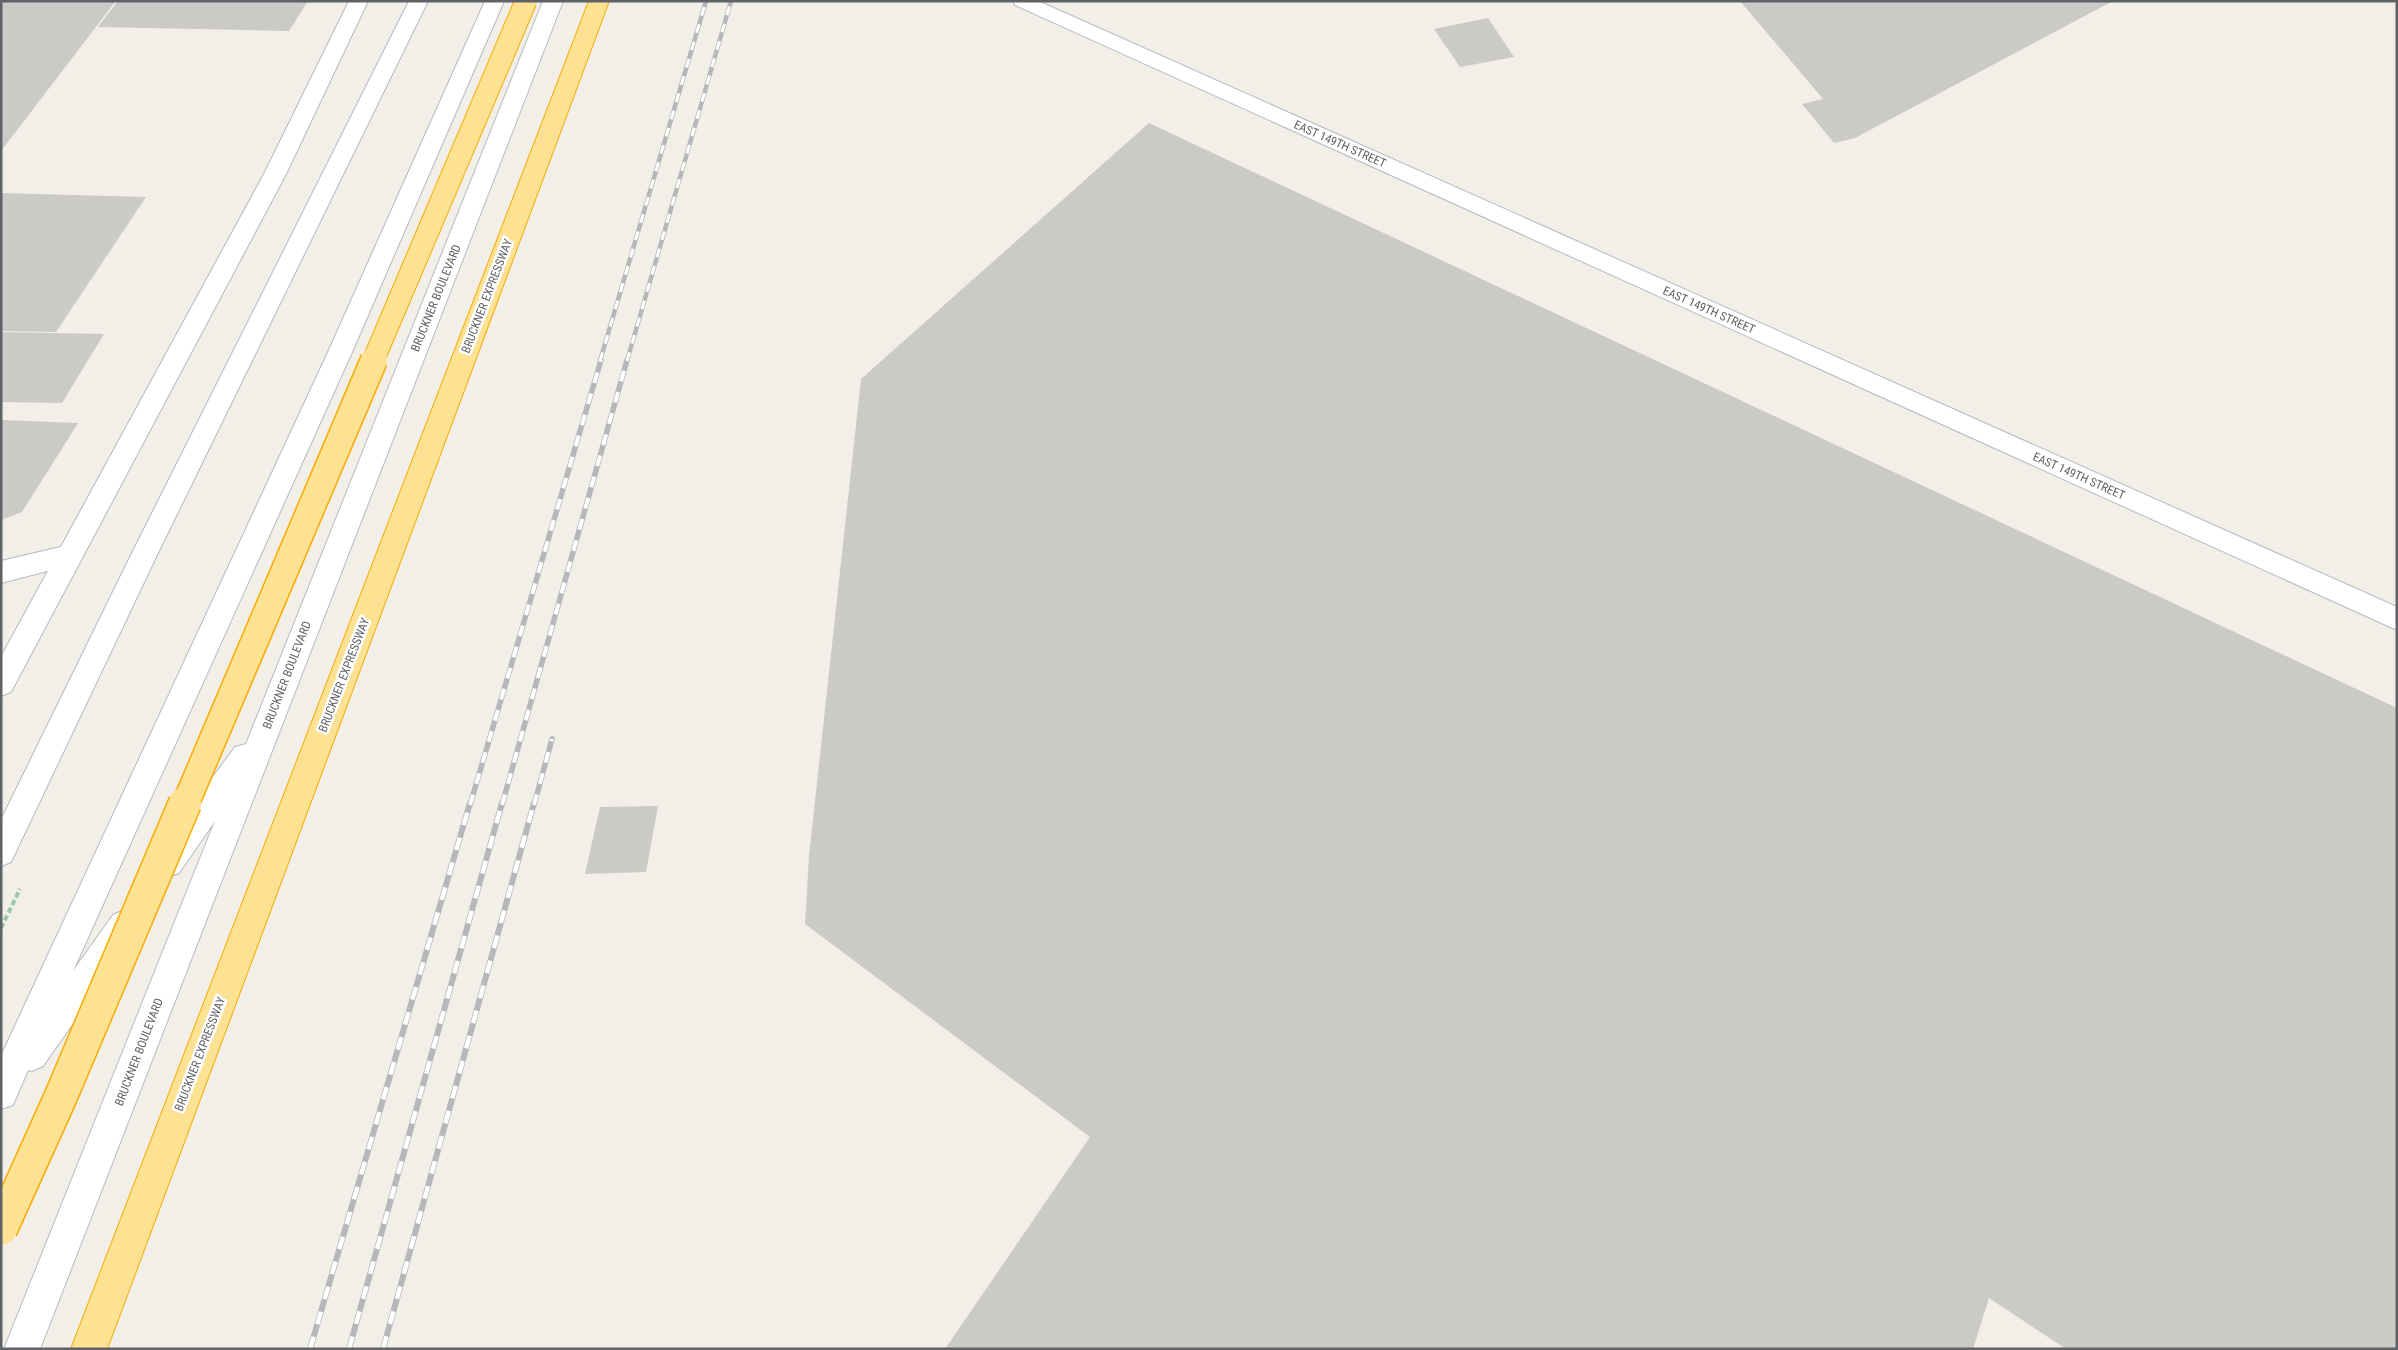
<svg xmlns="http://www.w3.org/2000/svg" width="2398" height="1350" font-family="'Roboto Condensed',sans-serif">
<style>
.building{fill:#cccac5}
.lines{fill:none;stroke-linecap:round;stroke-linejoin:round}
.street-casing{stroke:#b5b8bc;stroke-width:2}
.secondary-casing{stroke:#b6babf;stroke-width:2}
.highway-casing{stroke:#f9ab00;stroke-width:2}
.path{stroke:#9cc7a9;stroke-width:4;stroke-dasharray:5.5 3;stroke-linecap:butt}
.street{fill:#fff;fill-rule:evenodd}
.secondary{fill:#fff;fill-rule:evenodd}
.highway{fill:#fde293;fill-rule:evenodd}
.rail-far2-casing{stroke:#b6b7b8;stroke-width:4.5}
.rail-far1-casing{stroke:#b6b7b8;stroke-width:5.5}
.rail-casing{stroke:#b6b7b8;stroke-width:6}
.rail-far2{stroke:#fff;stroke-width:3;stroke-dasharray:9;stroke-linecap:butt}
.rail-far1{stroke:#fff;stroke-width:4;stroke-dasharray:11;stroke-linecap:butt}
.rail{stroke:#fff;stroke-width:4.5;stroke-dasharray:13;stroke-linecap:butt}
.highway-bridge-far2-casing{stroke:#f9ab00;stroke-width:23;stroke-linecap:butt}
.highway-bridge-far1-casing{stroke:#f9ab00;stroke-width:29;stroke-linecap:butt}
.highway-bridge-casing{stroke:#f9ab00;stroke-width:35;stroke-linecap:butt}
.highway-bridge-far2{stroke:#fde293;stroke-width:21}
.highway-bridge-far1{stroke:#fde293;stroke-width:26}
.highway-bridge{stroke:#fde293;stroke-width:32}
.labels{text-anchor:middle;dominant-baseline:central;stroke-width:5;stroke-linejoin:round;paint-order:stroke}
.street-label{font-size:12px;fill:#5f6368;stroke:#fff}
</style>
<rect width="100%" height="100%" fill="#f1efe8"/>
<g class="building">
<polygon points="1,1 115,2 1,151"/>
<polygon points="118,1 308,1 289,31 98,27"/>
<polygon points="1740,1 2113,1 1855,138 1834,143 1802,104 1823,99"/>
<polygon points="1488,18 1514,57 1460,67 1434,29"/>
<polygon points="1149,123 2397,708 2397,1349 2066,1349 1989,1298 1973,1349 945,1349 1090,1137 805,924 809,856 861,379"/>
<polygon points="1,193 146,197 56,332 1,331"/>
<polygon points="1,332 104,334 62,403 1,402"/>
<polygon points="1,420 78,423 22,512 1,520"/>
<polygon points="658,806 646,872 585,874 600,807"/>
</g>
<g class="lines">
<g class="street-casing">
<polygon id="street" points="69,545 78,549 82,556 78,563 1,583 1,561"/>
</g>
<g class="secondary-casing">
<g id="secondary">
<polygon points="349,1 368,1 286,174 11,692 1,696 1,657 264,174"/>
<polygon points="409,1 428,1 157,555 11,862 1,866 1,820 131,555"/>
<polygon points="485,1 504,1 353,350 73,971 113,915 124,910 135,915 139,925 135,935 43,1066 32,1071 28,1070 13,1105 1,1109 1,1056 329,350"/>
<polygon points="543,1 563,1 40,1349 4,1349 215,821 179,873 168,877 157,873 153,863 157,853 235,747 246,744"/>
<polygon points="1013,1 1038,1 2397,607 2397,630 1015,5"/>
</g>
</g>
<g class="highway-casing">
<polygon id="highway" points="589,1 609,1 107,1349 71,1349"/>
</g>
<polyline class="path" points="1,928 20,889"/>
<use href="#street" class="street"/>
<use href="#secondary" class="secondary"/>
<use href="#highway" class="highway"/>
<g class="rail-far2-casing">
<g id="rail-far2">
<polyline points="600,361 706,1"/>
<polyline points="627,361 731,1"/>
</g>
</g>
<g class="rail-far1-casing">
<g id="rail-far1">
<polyline points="470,805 601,360"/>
<polyline points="502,805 627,360"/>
<polyline points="534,805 552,739"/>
</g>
</g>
<g class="rail-casing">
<g id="rail">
<polyline points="310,1349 470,803"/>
<polyline points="349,1349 502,803"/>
<polyline points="383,1349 534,803"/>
</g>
</g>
<use href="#rail-far2" class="rail-far2"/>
<use href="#rail-far1" class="rail-far1"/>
<use href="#rail" class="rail"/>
<g class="highway-bridge-far2-casing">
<polyline id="highway-bridge-far2" points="373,361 526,1"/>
</g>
<g class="highway-bridge-far1-casing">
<polyline id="highway-bridge-far1" points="185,805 374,360"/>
</g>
<g class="highway-bridge-casing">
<polyline id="highway-bridge" points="1,1229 61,1096 185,803"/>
</g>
<use href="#highway-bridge-far2" class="highway-bridge-far2"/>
<use href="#highway-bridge-far1" class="highway-bridge-far1"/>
<use href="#highway-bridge" class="highway-bridge"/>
</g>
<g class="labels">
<g class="street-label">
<text transform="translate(1340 144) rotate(24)">EAST 149TH STREET</text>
<text transform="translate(487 296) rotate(-69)">BRUCKNER EXPRESSWAY</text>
<text transform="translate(436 298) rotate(-68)">BRUCKNER BOULEVARD</text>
<text transform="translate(1709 310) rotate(24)">EAST 149TH STREET</text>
<text transform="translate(2079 476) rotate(24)">EAST 149TH STREET</text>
<text transform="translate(287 675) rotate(-69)">BRUCKNER BOULEVARD</text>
<text transform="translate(344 675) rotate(-69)">BRUCKNER EXPRESSWAY</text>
<text transform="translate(139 1052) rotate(-69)">BRUCKNER BOULEVARD</text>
<text transform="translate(200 1054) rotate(-69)">BRUCKNER EXPRESSWAY</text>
</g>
</g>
<rect width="2398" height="1350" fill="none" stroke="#5f6368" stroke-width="5"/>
</svg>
